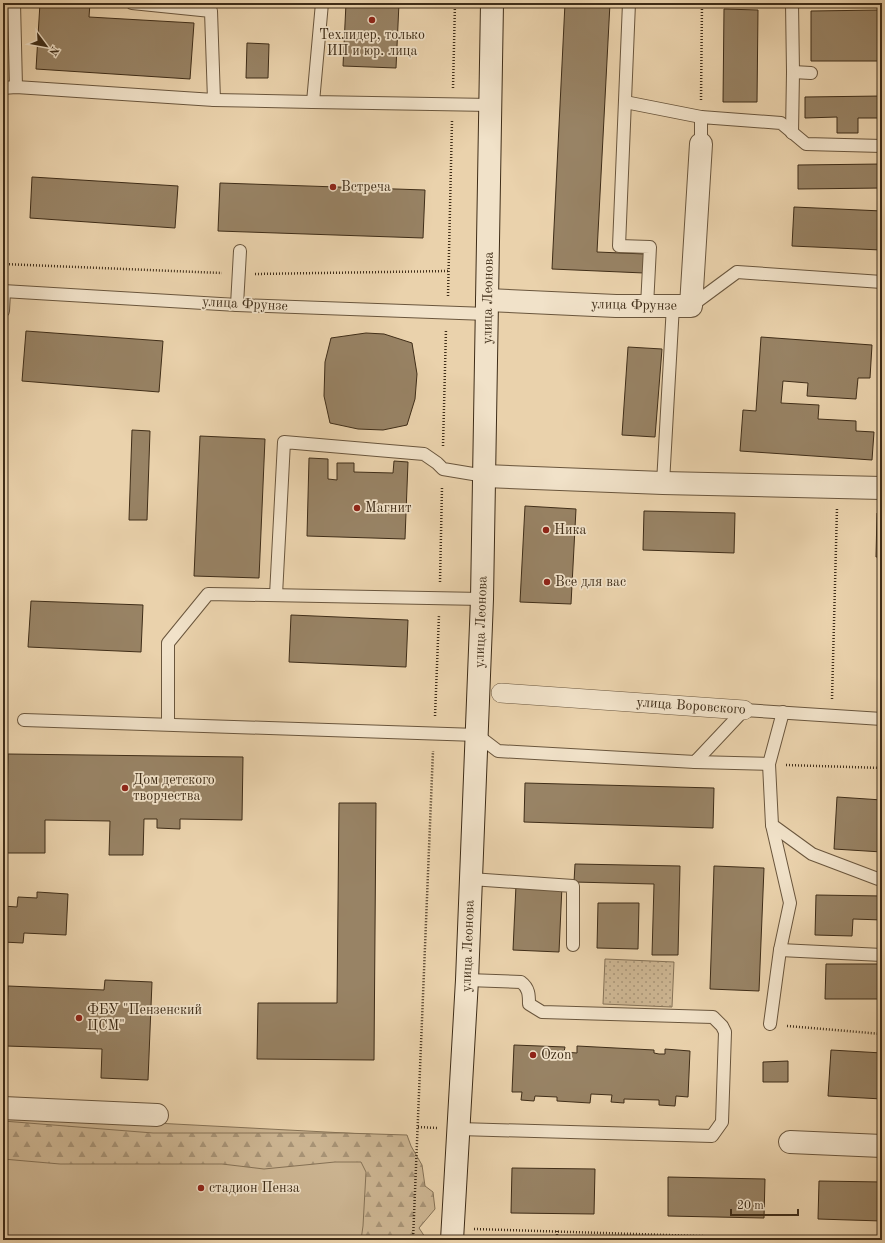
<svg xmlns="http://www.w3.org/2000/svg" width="885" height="1243" font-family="'Old Standard TT',serif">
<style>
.grass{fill:#cdb693;stroke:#867256}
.forest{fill:url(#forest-firs);stroke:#867256}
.park{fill:url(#park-dots);stroke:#867256}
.building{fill:#988365;stroke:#3f2d18}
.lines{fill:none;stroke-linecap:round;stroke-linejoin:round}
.service-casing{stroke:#6a563d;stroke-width:14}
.pedestrian-casing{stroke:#6a563d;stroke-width:20}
.minor-casing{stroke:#6a563d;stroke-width:24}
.secondary-casing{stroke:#3f2d18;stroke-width:24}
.path{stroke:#3f2d18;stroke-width:2.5;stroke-dasharray:1 2;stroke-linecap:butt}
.service{stroke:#f1e2c9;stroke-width:12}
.pedestrian{stroke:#f1e2c9;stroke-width:19}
.minor{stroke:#f1e2c9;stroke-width:22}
.secondary{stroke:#f1e2c9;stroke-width:22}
.poi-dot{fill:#8f2418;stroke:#f1e2c9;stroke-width:1.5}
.labels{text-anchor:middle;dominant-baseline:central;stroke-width:3.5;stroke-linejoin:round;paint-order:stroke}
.poi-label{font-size:14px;fill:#3f2d18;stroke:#f1e2c9;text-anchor:start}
.street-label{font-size:14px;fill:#3f2d18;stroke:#f1e2c9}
</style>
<defs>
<pattern id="forest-firs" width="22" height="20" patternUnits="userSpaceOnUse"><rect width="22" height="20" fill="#cdb693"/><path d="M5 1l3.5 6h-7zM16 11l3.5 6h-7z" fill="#a89477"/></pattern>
<pattern id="park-dots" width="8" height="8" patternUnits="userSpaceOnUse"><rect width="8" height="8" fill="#cdb693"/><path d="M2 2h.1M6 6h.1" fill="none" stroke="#a89477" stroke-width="1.8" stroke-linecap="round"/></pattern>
</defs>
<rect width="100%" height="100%" fill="#ead2ac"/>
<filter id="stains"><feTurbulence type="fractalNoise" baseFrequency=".005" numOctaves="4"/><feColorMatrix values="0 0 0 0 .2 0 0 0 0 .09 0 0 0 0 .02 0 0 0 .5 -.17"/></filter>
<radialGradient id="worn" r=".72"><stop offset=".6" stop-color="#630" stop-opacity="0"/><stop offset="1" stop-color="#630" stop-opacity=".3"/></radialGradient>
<polygon class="grass" points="3,1115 402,1136 396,1240 3,1240"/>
<polygon class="forest" points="3,1121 153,1133 343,1133 407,1135 411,1146 422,1165 425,1186 433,1192 435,1209 419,1228 427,1240 361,1240 363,1226 366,1172 361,1162 335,1162 264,1169 222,1164 60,1164 3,1159"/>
<polygon class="park" points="605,959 674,962 672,1007 603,1004"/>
<g class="building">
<polygon points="40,3 90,3 89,17 194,23 190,79 36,69"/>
<polygon points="346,3 399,3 396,68 343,66"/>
<polygon points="565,3 610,3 597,252 645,254 644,273 552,269"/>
<polygon points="724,9 758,10 757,102 723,102"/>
<polygon points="882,10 882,61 811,61 811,11"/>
<polygon points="247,43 269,44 268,78 246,78"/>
<polygon points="882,96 882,118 858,118 858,133 837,133 837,117 805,118 805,97"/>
<polygon points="882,164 882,188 798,189 798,165"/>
<polygon points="32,177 178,186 175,228 30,218"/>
<polygon points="220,183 425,190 423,238 218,231"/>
<polygon points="794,207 882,211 881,250 792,246"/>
<polygon points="26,331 163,341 159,392 22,381"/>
<polygon points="366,333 384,334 412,343 417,374 415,399 407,425 383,430 358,429 330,423 324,396 325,362 331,338"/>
<polygon points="761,337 872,345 870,378 858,378 856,399 807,396 808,383 783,381 781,403 819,405 818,419 856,421 856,431 874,432 872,460 740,451 743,410 756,411"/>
<polygon points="628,347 662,349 655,437 622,435"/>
<polygon points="132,430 150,431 147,520 129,520"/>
<polygon points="200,436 265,439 259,578 194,576"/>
<polygon points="309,458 328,459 328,479 337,480 337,463 354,463 354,472 393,473 394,461 408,462 405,539 307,536"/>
<polygon points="525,506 576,509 571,604 520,602"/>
<polygon points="644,511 735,513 734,553 643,550"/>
<polygon points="877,513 882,513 882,557 876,557"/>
<polygon points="31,601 143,605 141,652 28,647"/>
<polygon points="291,615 408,620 406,667 289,662"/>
<polygon points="8,754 243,757 242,820 180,819 180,829 157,828 157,819 144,819 143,855 109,855 110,821 45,820 45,853 6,853"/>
<polygon points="525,783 714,788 713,828 524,822"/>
<polygon points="837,797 882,800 882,852 834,849"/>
<polygon points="339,803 376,803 374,1060 257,1059 258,1003 337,1003"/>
<polygon points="575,864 680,866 678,955 652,955 654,884 574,882"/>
<polygon points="714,866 764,868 759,991 710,989"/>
<polygon points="516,885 562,886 559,952 513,950"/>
<polygon points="37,892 68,894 66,935 24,933 23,943 3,942 3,906 17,907 18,897 37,898"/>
<polygon points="816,895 882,896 882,920 853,919 852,936 815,935"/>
<polygon points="598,903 639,903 638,949 597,948"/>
<polygon points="826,964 882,964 882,999 825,999"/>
<polygon points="105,980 152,982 148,1080 101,1078 102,1049 6,1046 8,986 104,990"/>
<polygon points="514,1045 565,1047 564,1052 577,1053 577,1046 654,1050 654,1053 659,1054 665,1054 665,1049 690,1051 688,1097 676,1096 675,1106 659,1105 659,1100 624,1099 624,1103 611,1102 612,1095 591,1094 590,1103 557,1101 557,1097 535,1096 534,1101 521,1100 522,1092 512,1092"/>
<polygon points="831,1050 882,1053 882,1099 828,1096"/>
<polygon points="788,1061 788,1082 763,1082 763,1062"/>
<polygon points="512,1168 595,1169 594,1214 511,1213"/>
<polygon points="668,1177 765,1179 764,1218 668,1216"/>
<polygon points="819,1181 882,1182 882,1221 818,1219"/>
</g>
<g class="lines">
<g class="service-casing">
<g id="service">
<polyline points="14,3 16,87"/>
<polyline points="322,3 313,102 491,105"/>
<polyline points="629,3 619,246 650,247 647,306"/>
<polyline points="792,3 793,72 792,133"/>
<polyline points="793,72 811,73"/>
<polyline points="3,88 16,87 214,100 211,11 132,3"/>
<polyline points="214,100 313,102"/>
<polyline points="625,102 701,117"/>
<polyline points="701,144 701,117 781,123 806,144 882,146"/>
<polyline points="3,291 237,305 487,314"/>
<polyline points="237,305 240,251"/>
<polyline points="691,306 737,272 882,282"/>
<polyline points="3,311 4,291"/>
<polyline points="663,483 673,305"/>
<polyline points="276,595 284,442 424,454 437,463 443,469 485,476"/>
<polyline points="783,712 769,764 772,825 812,854 878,879 882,879"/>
<polyline points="24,720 477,735 498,751 695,762 744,710 882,719"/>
<polyline points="168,724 168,643 208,594 482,599"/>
<polyline points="695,762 769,764"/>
<polyline points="471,879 573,886 573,945"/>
<polyline points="780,950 882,955"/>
<polyline points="770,1024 780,950 790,903 772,825"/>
<path d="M 459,1129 L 712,1136 L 722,1122 L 725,1032 L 722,1026 L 713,1017 L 542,1012 L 529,1004 C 529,995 529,988 521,982 L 467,980"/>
</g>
</g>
<g class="pedestrian-casing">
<polyline id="pedestrian" points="501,693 744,710"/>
</g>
<g class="minor-casing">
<g id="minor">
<polyline points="487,300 616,306 691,306 701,144"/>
<polyline points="485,476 663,483 882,488"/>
<polyline points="3,1108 157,1115"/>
<polyline points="790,1142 882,1146"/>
</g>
</g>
<g class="secondary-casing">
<polyline id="secondary" points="452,1240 467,980 482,599 492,3"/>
</g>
<g class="path">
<polyline points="453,88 455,3"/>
<polyline points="701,100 702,3"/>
<polyline points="3,264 222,273"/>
<polyline points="255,274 449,271"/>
<polyline points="448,296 452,121"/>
<polyline points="443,446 446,329"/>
<polyline points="440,582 442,487"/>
<polyline points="832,699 837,508"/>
<polyline points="435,716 439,615"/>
<polyline points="786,765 882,768"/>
<polyline points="787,1026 882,1034"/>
<polyline points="418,1127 437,1128"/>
<polyline points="474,1229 829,1240"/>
<polyline points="557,1231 557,1240"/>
<polyline points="413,1240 433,751"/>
</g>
<use href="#service" class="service"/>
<use href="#pedestrian" class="pedestrian"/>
<use href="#minor" class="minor"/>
<use href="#secondary" class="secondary"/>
</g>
<g class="poi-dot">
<circle cx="372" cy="20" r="4"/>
<circle cx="333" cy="187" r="4"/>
<circle cx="357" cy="508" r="4"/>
<circle cx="546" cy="530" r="4"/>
<circle cx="547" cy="582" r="4"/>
<circle cx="125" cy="788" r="4"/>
<circle cx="79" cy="1018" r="4"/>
<circle cx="533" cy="1055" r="4"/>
<circle cx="201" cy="1188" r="4"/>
</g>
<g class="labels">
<g class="poi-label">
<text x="372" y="35" text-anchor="middle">Техлидер, только<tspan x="372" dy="16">ИП и юр. лица</tspan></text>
<text x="341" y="187">Встреча</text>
<text x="365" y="508">Магнит</text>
<text x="554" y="530">Ника</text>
<text x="555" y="582">Все для вас</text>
<text x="133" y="780">Дом детского<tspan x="133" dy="16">творчества</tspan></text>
<text x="87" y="1010">ФБУ "Пензенский<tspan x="87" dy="16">ЦСМ"</tspan></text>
<text x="541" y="1055">Ozon</text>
<text x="209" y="1188">стадион Пенза</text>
</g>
<g class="street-label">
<text transform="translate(488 298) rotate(-89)">улица Леонова</text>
<text transform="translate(245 304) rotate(3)">улица Фрунзе</text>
<text transform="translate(634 305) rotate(1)">улица Фрунзе</text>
<text transform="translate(481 622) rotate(-88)">улица Леонова</text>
<text transform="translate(691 706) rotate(4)">улица Воровского</text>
<text transform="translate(468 946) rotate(-88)">улица Леонова</text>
</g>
</g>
<rect width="885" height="1243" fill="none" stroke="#ead2ac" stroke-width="16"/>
<rect x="4" y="4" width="877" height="1235" fill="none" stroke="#3f2d18" stroke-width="2"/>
<rect x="8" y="8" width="869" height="1227" fill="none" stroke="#3f2d18"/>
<g transform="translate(46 46) rotate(122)" stroke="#f1e2c9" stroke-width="3" paint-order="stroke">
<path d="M0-3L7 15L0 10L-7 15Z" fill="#3f2d18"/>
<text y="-6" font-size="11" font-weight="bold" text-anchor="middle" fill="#3f2d18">N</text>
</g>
<path d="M731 1209v6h67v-6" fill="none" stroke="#3f2d18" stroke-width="2"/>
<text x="737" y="1209" font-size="12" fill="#3f2d18" stroke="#f1e2c9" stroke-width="3" paint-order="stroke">20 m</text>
<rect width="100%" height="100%" filter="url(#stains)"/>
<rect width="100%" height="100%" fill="url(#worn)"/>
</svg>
